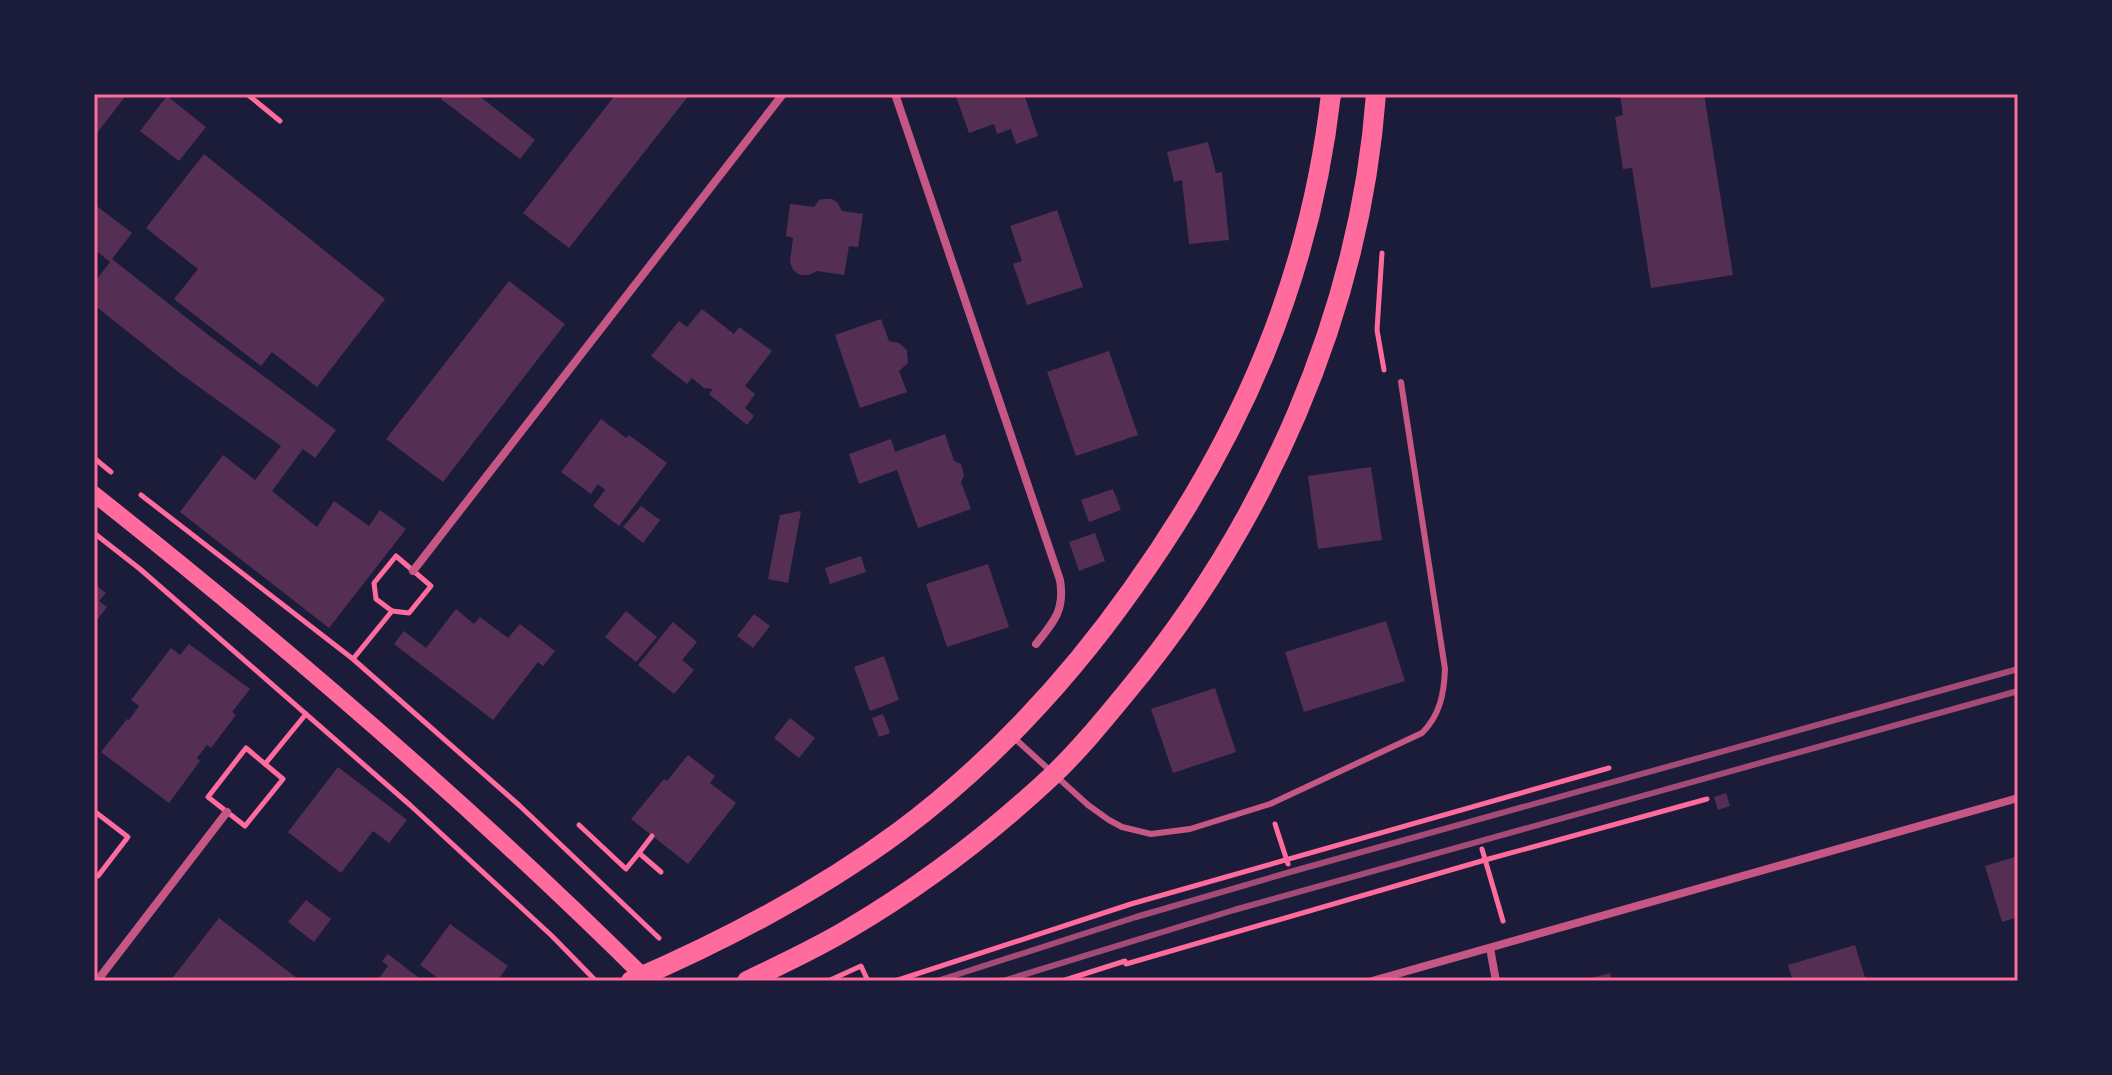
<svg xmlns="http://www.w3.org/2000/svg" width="2112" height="1075" font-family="'Varela Round',sans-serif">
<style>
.building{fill:#542f53}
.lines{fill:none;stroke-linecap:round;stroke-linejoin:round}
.path{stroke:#ff6b9d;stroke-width:5}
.service{stroke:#c65784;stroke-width:6}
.minor{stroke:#c65784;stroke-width:8}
.secondary{stroke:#ff6b9d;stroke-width:16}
.primary{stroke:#ff6b9d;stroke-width:20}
.rail{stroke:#a44b75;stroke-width:6}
.neatline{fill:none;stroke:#ff6b9d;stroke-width:3}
</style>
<rect width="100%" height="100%" fill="#1b1b3a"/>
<g class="building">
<polygon points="94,94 127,94 94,137"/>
<polygon points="445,94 477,94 535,140 520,159 441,99"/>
<polygon points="616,94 690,94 569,248 523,213"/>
<polygon points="955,94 1024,94 1038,136 1016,144 1011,129 997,134 994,124 969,133"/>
<polygon points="1620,94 1704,94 1733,275 1651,288 1632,168 1623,169 1615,117 1623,115"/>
<polygon points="167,96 206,127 179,161 140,131"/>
<polygon points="1208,142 1216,173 1222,172 1229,240 1189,244 1182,180 1174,182 1167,152"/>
<polygon points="204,154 385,299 317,387 272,352 261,366 174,299 198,269 146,228"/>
<polygon points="824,199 832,199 837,202 842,211 863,214 858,247 849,246 844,275 817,271 809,275 800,275 793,270 790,262 793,238 786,236 790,204 814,207 819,200"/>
<polygon points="94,204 132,233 112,259 211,337 336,430 315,458 303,449 272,491 317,527 334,501 369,526 380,510 406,529 329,628 180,512 223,455 255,480 281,446 181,374 94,305 94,283 110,262 94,249"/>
<polygon points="1057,210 1083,287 1027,305 1013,264 1022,261 1010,226"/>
<polygon points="509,281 565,324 443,482 386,439"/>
<polygon points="702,309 734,334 739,327 772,351 745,386 755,394 745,408 754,416 747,425 709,394 713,389 704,388 692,378 687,384 651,356 679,321 687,327"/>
<polygon points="881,319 889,341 899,343 907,350 908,363 899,371 907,392 860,408 835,335"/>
<polygon points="1109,351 1138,435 1076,456 1047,372"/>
<polygon points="601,419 626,438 629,435 667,463 619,526 593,506 605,490 598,484 591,494 561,472"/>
<polygon points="945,434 954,461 961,464 964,476 961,482 971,509 918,528 897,470 859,484 849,454 891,439 895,452"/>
<polygon points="1371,467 1382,540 1318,549 1308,476"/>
<polygon points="1113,489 1121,510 1089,522 1081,500"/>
<polygon points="641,506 660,520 643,543 623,527"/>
<polygon points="801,511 788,583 768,579 780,515"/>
<polygon points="1095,533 1105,561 1079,571 1069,542"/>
<polygon points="861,556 866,572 830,584 825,568"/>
<polygon points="988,564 1009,627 947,647 926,584"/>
<polygon points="94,583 106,593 99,601 107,607 94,624"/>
<polygon points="456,609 474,624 480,617 508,638 520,624 555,651 543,666 538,662 493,720 394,644 404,631 426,648"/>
<polygon points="626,611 657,637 636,662 605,637"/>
<polygon points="754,614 770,626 753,648 737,636"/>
<polygon points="1386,621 1405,681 1304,712 1285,652"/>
<polygon points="673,622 697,642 682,660 694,670 674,694 638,665"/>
<polygon points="189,644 250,689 232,712 236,715 211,748 207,745 197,758 200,761 169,803 101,752 127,719 129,720 139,706 131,700 171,648 180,655"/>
<polygon points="884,656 899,700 870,711 854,667"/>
<polygon points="1215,688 1236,752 1173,773 1151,709"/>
<polygon points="883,714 890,733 879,737 872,718"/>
<polygon points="790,718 815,738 799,758 774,738"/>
<polygon points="688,755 715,776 710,783 736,803 688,864 631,819 664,779 667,781"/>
<polygon points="338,767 407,820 389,843 373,831 341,873 288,832"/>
<polygon points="1726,793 1730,806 1718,810 1714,797"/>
<polygon points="2018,856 2018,917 2002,922 1985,866"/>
<polygon points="306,900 331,919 314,942 288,922"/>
<polygon points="219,918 298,979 296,981 170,981"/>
<polygon points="450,924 508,966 497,981 442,981 420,965"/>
<polygon points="1855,945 1866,981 1793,981 1788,965"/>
<polygon points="388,954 419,978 417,981 377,981 388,966 382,961"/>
<polygon points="1610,973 1612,981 1585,981 1585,980"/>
</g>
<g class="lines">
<g class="path">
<polyline points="247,94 280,121"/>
<polyline points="1382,253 1377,330 1384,370"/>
<polyline points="94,458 111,472"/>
<polyline points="141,495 353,659 520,806 659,938"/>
<polyline points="94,533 140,569 410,805 552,936 596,981"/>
<polygon points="396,556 431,586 409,613 392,611 376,599 374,583"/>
<polyline points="353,659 392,611"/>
<polygon points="246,748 283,779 245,826 208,797"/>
<polyline points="265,764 306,714"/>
<polyline points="94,811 128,837 98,876 94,874"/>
<polyline points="1275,824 1288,864"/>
<polyline points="579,825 626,869 639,853 661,872"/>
<polyline points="1482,849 1503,921"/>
<polyline points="639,853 652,836"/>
<polyline points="828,981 861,966 868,981"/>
<polyline points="895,981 1131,904 1609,768"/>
<polyline points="1062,981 1125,961 1126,964 1485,860 1707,799"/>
</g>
<path class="service" d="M 1012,736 L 1088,805 L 1109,820 L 1122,827 L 1151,834 L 1190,829 L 1270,804 L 1422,733 C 1440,715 1444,694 1445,669 L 1401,382"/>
<g class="minor">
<path d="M 895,94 L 1060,580 C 1065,610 1054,622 1036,644"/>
<polyline points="413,571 783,94"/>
<polyline points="1490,948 1496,981"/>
<polyline points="97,981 227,812"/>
<polyline points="1372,981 2018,798"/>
</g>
<path class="secondary" d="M 94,494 C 287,647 473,807 648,981"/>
<g class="primary">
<path d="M 631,981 C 726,940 816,893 900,831 C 991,763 1068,680 1133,588 C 1241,437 1310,279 1331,94"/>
<path d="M 747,981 C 782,964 817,948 850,928 C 923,885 991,833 1053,775 C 1079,750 1102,722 1125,694 C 1265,526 1360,313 1376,94"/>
</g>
<g class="rail">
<polyline points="937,981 1136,917 1290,872 2018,669"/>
<polyline points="1003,981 1234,910 2018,691"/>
</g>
</g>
<rect width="2112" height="1075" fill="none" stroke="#1b1b3a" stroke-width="192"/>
<rect x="96" y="96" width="1920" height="883" class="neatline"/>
</svg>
